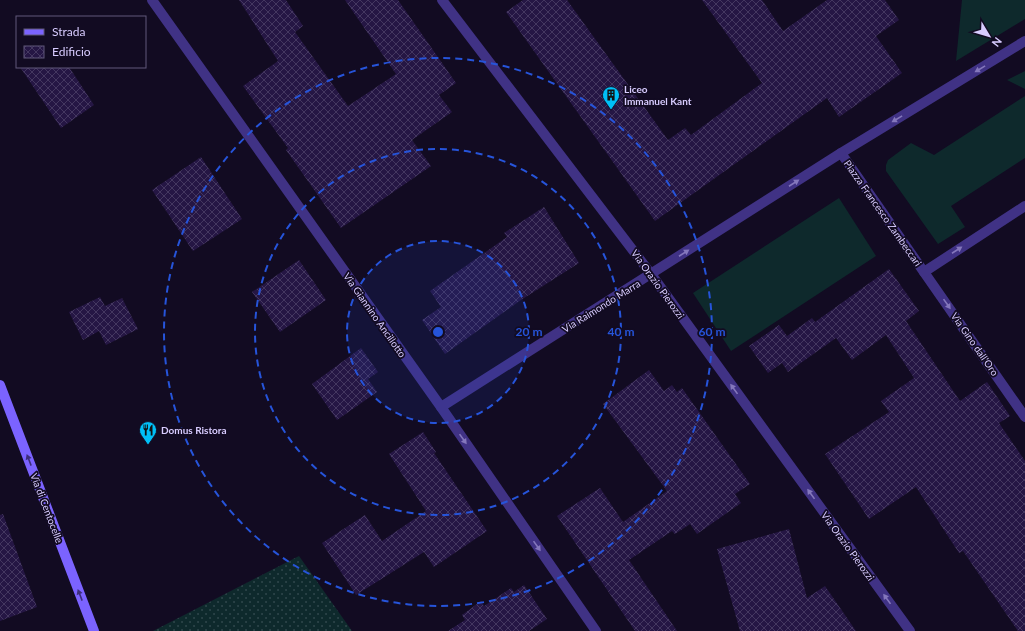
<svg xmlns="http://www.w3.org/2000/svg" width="1025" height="631" font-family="Lato,sans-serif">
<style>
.grass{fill:#0e292c}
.garden{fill:url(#garden-dots)}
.building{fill:url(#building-cross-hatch)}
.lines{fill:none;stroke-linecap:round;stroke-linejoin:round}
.street{stroke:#403285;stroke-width:10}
.secondary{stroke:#7b63ff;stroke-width:10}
.oneway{fill:#8477bc}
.oneway2{fill:#3c2e7a}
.ring{fill:none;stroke:#2654da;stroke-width:2;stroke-dasharray:7 5}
.labels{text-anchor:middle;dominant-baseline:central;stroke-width:3.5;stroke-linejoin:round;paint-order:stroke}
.poi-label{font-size:10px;font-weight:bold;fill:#d8ccff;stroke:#120b22;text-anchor:start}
.street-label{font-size:10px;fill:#d8ccff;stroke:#120b22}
.centre{fill:#2654da;stroke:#120b22;stroke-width:2}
.ring-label{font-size:12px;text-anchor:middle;font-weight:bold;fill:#2654da;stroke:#120b22;stroke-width:3.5;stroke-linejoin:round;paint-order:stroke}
</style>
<defs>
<pattern id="garden-dots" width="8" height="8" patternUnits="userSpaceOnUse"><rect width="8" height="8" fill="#0e292c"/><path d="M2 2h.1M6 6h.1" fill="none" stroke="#30474c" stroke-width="1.8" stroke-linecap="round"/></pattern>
<pattern id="building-cross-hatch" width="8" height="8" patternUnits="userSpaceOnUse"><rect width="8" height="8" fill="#251644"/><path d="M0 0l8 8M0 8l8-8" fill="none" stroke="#443760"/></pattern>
</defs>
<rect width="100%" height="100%" fill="#120b22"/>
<g class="grass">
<polygon points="962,0 1025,0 1025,19 956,61"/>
<polygon points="1025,71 1025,89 1007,80"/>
<polygon points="1025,96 1025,158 951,206 965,227 938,244 886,171 886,165 888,160 911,143 934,155"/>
<polygon points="839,198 876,256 731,351 693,293"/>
</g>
<polygon class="garden" points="299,556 352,631 153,631"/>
<g class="building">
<polygon points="239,0 286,0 303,26 295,32 348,106 396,74 345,0 398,0 456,83 439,95 452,112 412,140 431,166 341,228 286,150 288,148 243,86 278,61"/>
<polygon points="523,0 567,0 668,140 685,128 691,135 762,83 702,0 762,0 783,31 827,0 885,0 899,20 876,36 902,73 839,117 827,98 655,221 506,12"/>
<polygon points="20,67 69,67 94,105 61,128"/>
<polygon points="201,157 242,219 193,251 152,190"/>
<polygon points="544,207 579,263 521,300 445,354 422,320 441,307 430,291 507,237 504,233"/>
<polygon points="299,260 326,300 280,332 252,292"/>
<polygon points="889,269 919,311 906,321 960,401 987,382 1010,416 999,423 1025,461 1025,631 1018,631 963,551 959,553 916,487 869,519 825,454 889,412 881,401 914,378 886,335 852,360 836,338 788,372 782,363 768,373 749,346 779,325 787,336 812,318 815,322"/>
<polygon points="100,297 105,306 122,298 138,329 106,345 99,331 83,340 69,312"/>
<polygon points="361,348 378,372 368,379 377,392 337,420 312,384"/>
<polygon points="649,370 664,391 672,385 677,392 682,388 750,484 735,494 741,503 697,534 690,524 675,534 672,531 629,560 677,631 635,631 557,516 600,488 623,522 667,491 603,404"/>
<polygon points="423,432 436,452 434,453 487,531 434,567 424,552 356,595 322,543 365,515 382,541 426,511 389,454"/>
<polygon points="3,514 37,607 0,621 0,515"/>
<polygon points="789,529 807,598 825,586 856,631 740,631 717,549"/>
<polygon points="524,585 547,619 529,631 448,631 465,620 462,615 481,601 484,606 511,588 514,592"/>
</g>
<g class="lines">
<g class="street">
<polyline points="152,0 441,407 596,631"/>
<polyline points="442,0 651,274 910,631"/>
<polyline points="1025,41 841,153 1025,417"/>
<polyline points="924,272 1025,206"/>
<polyline points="441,407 841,153"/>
</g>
<polyline class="secondary" points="0,385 94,631"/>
</g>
<defs><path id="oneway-solid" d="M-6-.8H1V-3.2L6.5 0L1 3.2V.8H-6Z"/></defs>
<g class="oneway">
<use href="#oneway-solid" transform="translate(980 69) rotate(149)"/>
<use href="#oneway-solid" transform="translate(897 119) rotate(149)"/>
<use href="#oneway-solid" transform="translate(794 183) rotate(-33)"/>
<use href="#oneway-solid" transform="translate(957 250) rotate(-33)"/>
<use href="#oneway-solid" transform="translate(684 253) rotate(-33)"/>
<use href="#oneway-solid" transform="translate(947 304) rotate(55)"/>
<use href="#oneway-solid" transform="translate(734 389) rotate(-126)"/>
<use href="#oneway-solid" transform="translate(463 439) rotate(55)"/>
<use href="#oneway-solid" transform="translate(811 494) rotate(-126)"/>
<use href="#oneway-solid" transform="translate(537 546) rotate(55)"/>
<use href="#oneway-solid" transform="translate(887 599) rotate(-126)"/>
</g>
<g class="oneway2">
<use href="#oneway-solid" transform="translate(29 460) rotate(-111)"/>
<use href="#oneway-solid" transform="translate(80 595) rotate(-111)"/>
</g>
<circle cx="438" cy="332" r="91" fill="#2654da" fill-opacity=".12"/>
<g class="ring">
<circle cx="438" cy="332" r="91"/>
<circle cx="438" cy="332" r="183"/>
<circle cx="438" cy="332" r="274"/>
</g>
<defs>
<g id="building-pin" transform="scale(0.9)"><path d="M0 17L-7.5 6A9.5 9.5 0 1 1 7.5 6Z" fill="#00bff7" stroke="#120b22"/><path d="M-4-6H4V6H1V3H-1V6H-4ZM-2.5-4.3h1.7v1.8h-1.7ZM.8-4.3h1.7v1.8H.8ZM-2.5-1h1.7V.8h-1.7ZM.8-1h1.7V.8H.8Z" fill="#111"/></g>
<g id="restaurant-pin" transform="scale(0.9)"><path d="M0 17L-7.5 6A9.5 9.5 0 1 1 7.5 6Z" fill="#00bff7" stroke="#120b22"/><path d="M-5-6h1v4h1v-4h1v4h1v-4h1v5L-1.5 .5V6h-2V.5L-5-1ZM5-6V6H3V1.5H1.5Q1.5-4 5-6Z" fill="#111"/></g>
</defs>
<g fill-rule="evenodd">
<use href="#building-pin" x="611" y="95"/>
<use href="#restaurant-pin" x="148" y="430"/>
</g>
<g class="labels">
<g class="poi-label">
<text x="624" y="89">Liceo<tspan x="624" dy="12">Immanuel Kant</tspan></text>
<text x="161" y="430">Domus Ristora</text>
</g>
<g class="street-label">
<text transform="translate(883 213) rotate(55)">Piazza Francesco Zambeccari</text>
<text transform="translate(658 284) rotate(54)">Via Orazio Pierozzi</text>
<text transform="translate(601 306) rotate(-32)">Via Raimondo Marra</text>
<text transform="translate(375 315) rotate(55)">Via Giannino Ancillotto</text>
<text transform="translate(975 344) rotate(55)">Via Gino dall'Oro</text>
<text transform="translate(47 508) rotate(69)">Via di Centocelle</text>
<text transform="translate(848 546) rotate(54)">Via Orazio Pierozzi</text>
</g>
</g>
<circle cx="438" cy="332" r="6" class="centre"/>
<g class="ring-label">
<text x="529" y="336">20 m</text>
<text x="621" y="336">40 m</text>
<text x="712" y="336">60 m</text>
</g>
<rect x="16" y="16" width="130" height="52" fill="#120b22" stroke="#61587a"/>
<rect x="24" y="29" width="20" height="6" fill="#7b63ff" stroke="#61587a"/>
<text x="52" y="36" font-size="12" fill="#d8ccff">Strada</text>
<rect x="24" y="46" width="20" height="12" fill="url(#building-cross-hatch)" stroke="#61587a"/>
<text x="52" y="56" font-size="12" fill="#d8ccff">Edificio</text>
<g transform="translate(989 36) rotate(128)" stroke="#120b22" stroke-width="3" paint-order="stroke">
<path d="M0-3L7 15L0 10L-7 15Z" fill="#d8ccff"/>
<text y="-6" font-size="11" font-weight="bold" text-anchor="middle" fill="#d8ccff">N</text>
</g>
</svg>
